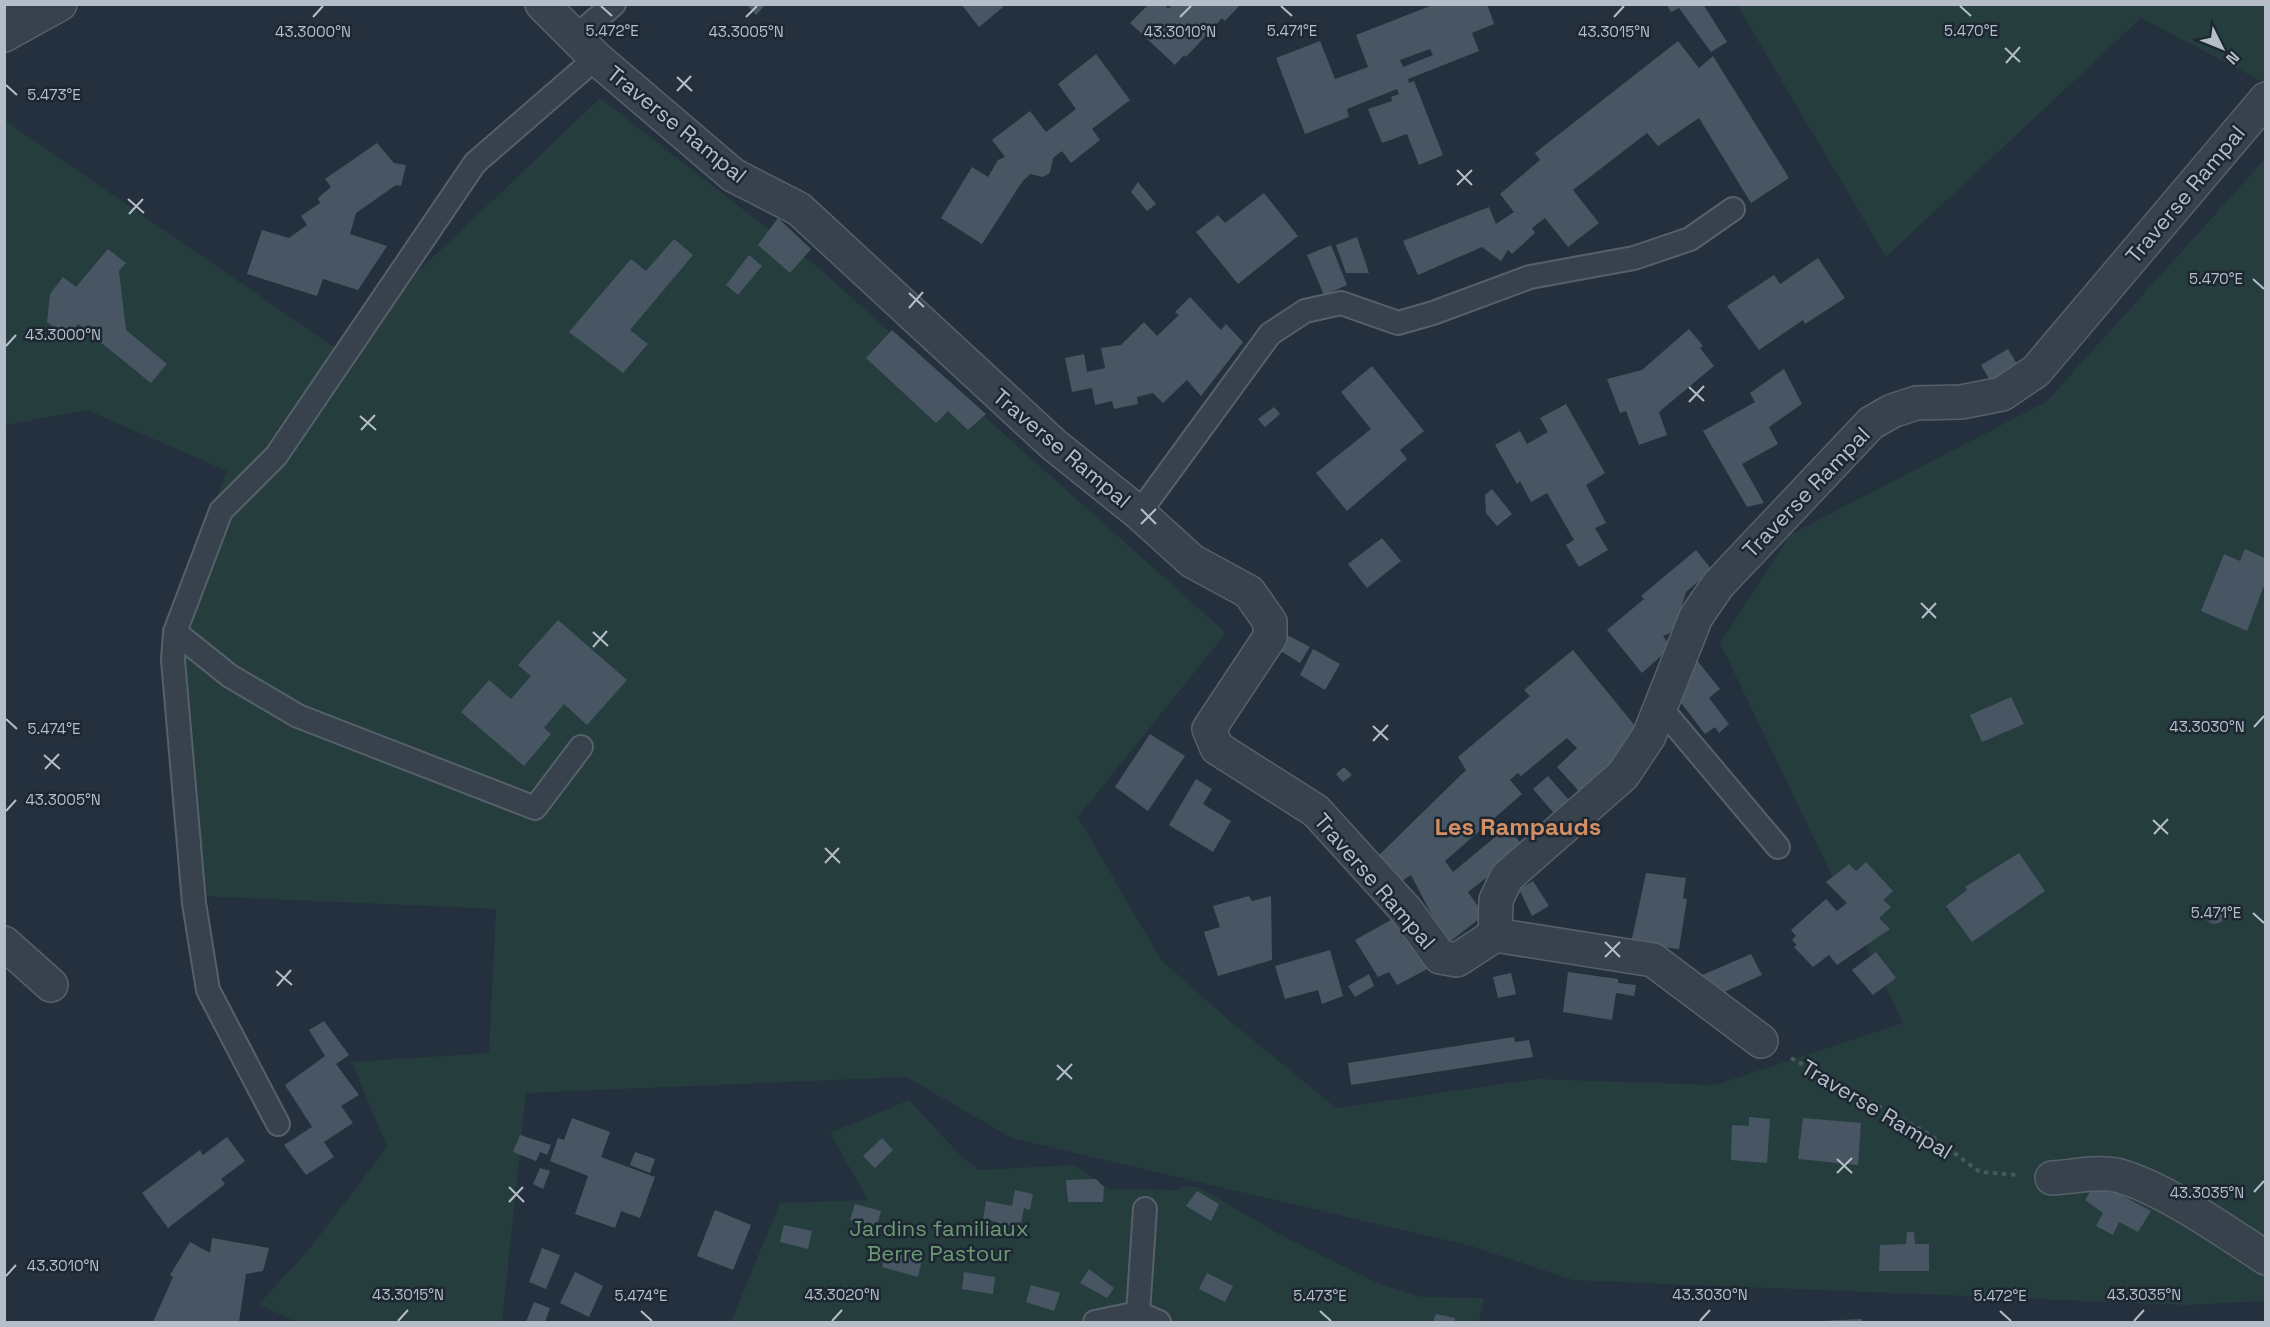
<svg xmlns="http://www.w3.org/2000/svg" width="2270" height="1327" font-family="'Space Grotesk',sans-serif">
<style>
.green{fill:#263d3e}
.building{fill:#485663;fill-rule:evenodd}
.lines{fill:none;stroke-linecap:round;stroke-linejoin:round}
.service-casing{stroke:#56606b;stroke-width:26}
.minor-casing{stroke:#56606b;stroke-width:36}
.path{stroke:#445a5b;stroke-width:4;stroke-dasharray:4.5 4.5;stroke-linecap:butt}
.service{stroke:#38424d;stroke-width:22}
.minor{stroke:#38424d;stroke-width:33}
.ticks{fill:none;stroke:#b4bdc8;stroke-width:2}
.labels{text-anchor:middle;dominant-baseline:central;stroke-width:5;stroke-linejoin:round;paint-order:stroke}
.street-label{font-size:22px;fill:#b4bdc8;stroke:#1d2732}
.park-label{font-size:22px;fill:#6b9974;stroke:#1d2732}
.neighbourhood-label{font-size:24px;font-weight:bold;fill:#d38f64;stroke:#1d2732}
.ticks-label{font-size:15px;text-anchor:middle;fill:#b4bdc8;stroke:#1d2732;stroke-width:5;stroke-linejoin:round;paint-order:stroke}
</style>
<rect width="100%" height="100%" fill="#24303d"/>
<g class="green">
<polygon points="1737,5 2265,5 2265,83 2141,18 1886,257"/>
<polygon points="600,98 821,270 1226,633 1078,817 1161,960 1231,1022 1336,1108 1536,1079 1715,1085 1903,1023 1720,643 1791,534 2046,402 2265,159 2265,1301 2187,1305 1573,1280 1471,1246 1012,1138 906,1077 526,1093 502,1322 296,1322 259,1304 311,1247 387,1147 352,1062 489,1053 496,909 202,896 160,651 227,471 87,410 5,425 4,120 337,349"/>
<path d="M 909,1100 L 962,1157 L 979,1170 L 1073,1165 C 1088,1171 1097,1186 1112,1189 L 1178,1190 L 1185,1186 L 1198,1187 L 1286,1238 L 1378,1283 L 1421,1297 L 1484,1298 L 1479,1322 L 731,1322 L 780,1203 L 868,1200 L 830,1133 Z"/>
</g>
<g class="building">
<polygon points="746,4 766,4 756,15"/>
<polygon points="961,4 1000,4 1003,7 979,27"/>
<polygon points="1149,4 1164,4 1168,9 1173,4 1241,4 1225,21 1222,18 1186,57 1184,55 1175,65 1130,23"/>
<path d="M 1435,4 L 1487,4 L 1494,24 L 1472,33 L 1479,51 L 1408,79 L 1409,83 L 1414,81 L 1443,155 L 1419,165 L 1407,134 L 1382,143 L 1368,109 L 1392,101 L 1391,97 L 1399,94 L 1397,89 L 1347,109 L 1349,117 L 1305,134 L 1276,58 L 1320,41 L 1335,79 L 1368,67 L 1356,35 ZM 1430,49 L 1433,55 L 1403,67 L 1400,60 Z"/>
<polygon points="1666,4 1703,4 1727,42 1711,52 1679,8 1671,12"/>
<polygon points="1678,41 1699,68 1713,56 1789,178 1751,203 1699,118 1658,146 1647,133 1573,190 1599,223 1568,247 1545,218 1532,228 1535,233 1512,254 1508,250 1501,261 1482,247 1418,275 1403,241 1489,207 1496,224 1514,212 1500,194 1540,160 1535,153"/>
<polygon points="1096,54 1130,100 1092,129 1100,140 1071,163 1062,151 1053,158 1050,173 1043,177 1030,174 1022,182 982,244 941,218 972,167 988,177 998,160 1005,157 992,140 1030,111 1046,132 1076,109 1058,84"/>
<polygon points="377,143 394,163 406,165 401,186 396,185 356,213 350,234 387,246 358,290 323,279 317,296 247,274 262,230 289,238 307,225 301,216 320,203 318,198 331,187 325,179"/>
<polygon points="1138,182 1156,204 1147,211 1131,192"/>
<polygon points="1264,193 1298,236 1238,284 1196,232 1218,215 1225,223"/>
<polygon points="778,218 811,249 790,273 758,245"/>
<polygon points="1357,237 1369,273 1346,273 1336,245"/>
<polygon points="674,239 693,255 630,330 648,344 623,373 569,332 631,259 646,271"/>
<polygon points="1331,245 1347,285 1324,295 1307,255"/>
<polygon points="108,249 126,263 119,271 126,330 167,364 151,383 78,324 66,337 47,322 50,294 63,277 76,287"/>
<polygon points="749,255 762,266 738,295 726,285"/>
<polygon points="1818,258 1845,298 1805,324 1803,320 1759,350 1727,306 1774,275 1780,284"/>
<polygon points="1190,297 1221,330 1226,324 1243,342 1201,396 1187,380 1163,403 1153,393 1137,397 1138,404 1114,409 1112,401 1095,405 1092,388 1072,392 1065,358 1084,354 1087,372 1105,368 1101,348 1121,345 1144,322 1157,336 1179,315 1175,312"/>
<polygon points="1689,329 1703,346 1700,348 1714,366 1659,412 1667,435 1639,445 1626,411 1620,413 1607,379 1642,370"/>
<polygon points="892,330 986,414 968,430 948,411 936,423 866,358"/>
<polygon points="2008,349 2020,369 1992,384 1981,365"/>
<polygon points="1372,366 1424,431 1400,450 1407,459 1347,511 1316,473 1371,429 1341,392"/>
<polygon points="1784,369 1802,404 1769,427 1778,444 1742,464 1764,503 1747,507 1703,431 1755,402 1750,393"/>
<polygon points="1566,404 1605,473 1586,485 1606,523 1595,528 1608,550 1579,567 1566,545 1574,540 1547,493 1531,502 1520,481 1517,484 1495,445 1520,431 1527,444 1548,432 1540,418"/>
<polygon points="1274,407 1280,414 1265,427 1258,419"/>
<polygon points="1492,489 1512,514 1497,526 1486,513 1485,495"/>
<polygon points="1382,538 1401,561 1367,588 1348,564"/>
<polygon points="2245,549 2265,558 2265,583 2247,631 2201,611 2224,554 2240,561"/>
<polygon points="1696,550 1712,570 1686,592 1674,631 1663,636 1671,647 1642,673 1607,630 1644,599 1641,596"/>
<polygon points="558,620 627,680 587,725 564,704 544,728 551,734 524,766 461,712 489,680 511,699 531,676 518,665"/>
<polygon points="1287,635 1310,647 1300,663 1279,650"/>
<polygon points="1313,649 1340,664 1325,690 1300,675"/>
<polygon points="1573,650 1636,727 1612,777 1585,798 1557,767 1577,748 1567,738 1521,776 1518,773 1510,780 1522,794 1445,861 1453,872 1507,827 1525,848 1468,892 1484,915 1447,944 1411,875 1397,884 1375,859 1466,770 1458,757 1530,696 1524,690"/>
<polygon points="1692,654 1720,689 1709,698 1729,724 1719,733 1715,727 1705,734 1675,695"/>
<polygon points="2011,697 2024,724 1982,742 1970,715"/>
<polygon points="1150,734 1185,756 1148,811 1115,787"/>
<polygon points="1344,767 1352,775 1343,782 1336,774"/>
<polygon points="1548,776 1574,806 1559,819 1533,789"/>
<polygon points="1196,779 1212,789 1203,804 1231,821 1213,852 1169,825"/>
<polygon points="2019,853 2045,891 1972,942 1946,906 1967,890 1965,887"/>
<polygon points="1866,862 1893,891 1883,900 1891,907 1879,918 1890,929 1837,965 1829,955 1813,967 1794,947 1797,945 1792,940 1796,936 1791,930 1826,899 1837,911 1847,903 1826,882 1849,864 1856,871"/>
<polygon points="1646,873 1686,878 1683,898 1687,899 1679,949 1631,943"/>
<polygon points="1533,881 1549,906 1532,916 1519,889"/>
<polygon points="1249,896 1252,901 1271,896 1272,960 1218,976 1204,932 1220,927 1213,906"/>
<circle cx="2215" cy="914" r="10"/>
<polygon points="1398,916 1431,967 1397,985 1389,972 1378,977 1355,940"/>
<polygon points="1330,950 1343,996 1322,1004 1318,990 1285,999 1275,966"/>
<polygon points="1876,952 1896,978 1873,995 1852,970"/>
<polygon points="1751,954 1762,975 1713,997 1700,976"/>
<polygon points="1568,972 1618,979 1618,983 1636,985 1634,996 1616,993 1612,1020 1563,1012"/>
<polygon points="1511,973 1516,994 1498,998 1493,977"/>
<polygon points="1369,974 1374,986 1355,997 1348,986"/>
<polygon points="324,1021 349,1055 336,1064 359,1095 341,1106 353,1123 324,1142 334,1157 306,1175 284,1145 312,1127 285,1085 325,1056 309,1030"/>
<polygon points="1514,1037 1515,1042 1529,1040 1533,1057 1351,1085 1348,1063"/>
<polygon points="1749,1117 1770,1119 1767,1163 1731,1160 1732,1125 1749,1126"/>
<polygon points="572,1118 610,1132 601,1157 655,1177 640,1218 621,1211 615,1228 575,1214 588,1176 550,1161 558,1138 564,1140"/>
<polygon points="1803,1118 1861,1123 1858,1165 1798,1159"/>
<polygon points="520,1135 551,1145 547,1155 540,1152 536,1161 513,1152"/>
<polygon points="227,1137 245,1161 221,1179 225,1184 168,1228 142,1193 200,1150 203,1155"/>
<polygon points="882,1138 893,1150 875,1168 863,1156"/>
<polygon points="635,1152 655,1159 650,1173 630,1165"/>
<polygon points="540,1168 550,1171 543,1189 533,1184"/>
<polygon points="1096,1179 1104,1187 1103,1202 1068,1202 1066,1180"/>
<polygon points="2094,1185 2106,1191 2108,1188 2151,1211 2138,1232 2119,1222 2113,1235 2096,1226 2103,1213 2085,1200"/>
<polygon points="1015,1190 1033,1194 1030,1210 1024,1208 1020,1228 983,1219 986,1201 1012,1206"/>
<polygon points="1197,1191 1219,1204 1211,1221 1186,1206"/>
<polygon points="855,1204 881,1211 876,1229 850,1220"/>
<polygon points="715,1210 751,1225 733,1270 697,1256"/>
<polygon points="784,1225 812,1231 808,1249 780,1242"/>
<polygon points="1907,1232 1914,1232 1915,1244 1929,1244 1929,1271 1879,1271 1880,1245 1906,1244"/>
<polygon points="212,1238 269,1248 263,1271 246,1274 239,1322 153,1322 173,1277 170,1275 190,1242 210,1253"/>
<polygon points="542,1248 560,1255 546,1289 529,1282"/>
<polygon points="887,1252 922,1259 918,1277 882,1267"/>
<polygon points="1089,1269 1114,1288 1107,1298 1080,1283"/>
<polygon points="575,1272 603,1286 589,1317 560,1303"/>
<polygon points="964,1272 995,1277 993,1294 962,1289"/>
<polygon points="1207,1273 1233,1286 1225,1302 1199,1289"/>
<polygon points="1031,1285 1060,1293 1054,1311 1026,1302"/>
<polygon points="534,1302 550,1308 545,1322 526,1322"/>
<polygon points="1436,1314 1455,1318 1455,1322 1433,1322"/>
<polygon points="1862,1319 1862,1322 1820,1322 1820,1321"/>
</g>
<g class="lines">
<g class="service-casing">
<g id="service">
<polyline points="9,4 22,25"/>
<polyline points="575,37 614,4"/>
<polyline points="1139,513 1270,334 1305,311 1341,303 1398,323 1433,313 1530,277 1634,258 1690,239 1733,209"/>
<polyline points="175,632 230,676 298,716 535,808 581,747"/>
<polyline points="1660,707 1778,847"/>
<polyline points="278,1124 208,990 194,903 173,660 175,632 221,511 276,456 475,163 596,58"/>
<polyline points="1138,1313 1145,1209"/>
<polyline points="1095,1322 1138,1313 1159,1322"/>
</g>
</g>
<g class="minor-casing">
<g id="minor">
<polyline points="542,4 596,58 733,175 799,209 1053,444 1139,513 1192,561 1249,592 1270,622 1270,637 1209,729 1217,748 1316,811 1406,910 1440,957 1457,960 1495,935 1496,900 1507,877 1623,775 1649,736 1696,617 1718,585 1871,423 1892,411 1916,403 1961,402 2002,394 2036,371 2266,99"/>
<polyline points="4,35 60,4"/>
<polyline points="1495,935 1653,960 1761,1041"/>
<polyline points="4,943 51,985"/>
<path d="M 2052,1178 C 2071,1177 2097,1171 2116,1175 C 2161,1186 2226,1232 2266,1258"/>
</g>
</g>
<polyline class="path" points="1791,1058 1927,1133 1980,1172 2018,1175"/>
<use href="#service" class="service"/>
<use href="#minor" class="minor"/>
</g>
<path class="ticks" d="M 601,6 L 612,16M 1281,6 L 1292,16M 1960,6 L 1971,16M 313,17 L 323,6M 746,17 L 757,6M 1180,17 L 1191,6M 1614,17 L 1624,6M 2005,48 L 2020,62M 2006,63 L 2020,47M 677,77 L 692,91M 6,85 L 17,95M 677,91 L 691,76M 1457,170 L 1472,185M 1457,185 L 1472,170M 128,199 L 144,213M 129,214 L 143,199M 2253,279 L 2264,289M 909,293 L 924,307M 909,308 L 923,292M 6,346 L 16,335M 1689,387 L 1704,401M 1689,402 L 1704,386M 360,416 L 376,430M 361,430 L 375,415M 1141,509 L 1156,524M 1141,524 L 1156,509M 1921,603 L 1936,618M 1922,618 L 1936,603M 593,632 L 608,646M 593,647 L 607,631M 6,719 L 17,729M 1373,726 L 1388,740M 2254,727 L 2264,716M 1373,741 L 1388,725M 44,755 L 60,769M 45,769 L 59,754M 6,811 L 16,800M 2153,820 L 2168,834M 2154,834 L 2168,819M 825,848 L 840,863M 825,863 L 839,848M 2253,913 L 2264,923M 1605,942 L 1620,957M 1605,957 L 1620,942M 276,971 L 292,985M 277,986 L 291,970M 1057,1065 L 1072,1079M 1057,1080 L 1072,1064M 1837,1159 L 1852,1173M 1837,1173 L 1852,1158M 509,1187 L 524,1202M 2254,1192 L 2264,1181M 509,1202 L 523,1187M 6,1276 L 16,1265M 641,1311 L 652,1321M 1320,1311 L 1331,1321M 2000,1311 L 2011,1321M 398,1321 L 408,1310M 832,1321 L 842,1310M 1700,1321 L 1710,1310M 2134,1321 L 2144,1310"/>
<g class="labels">
<g class="street-label">
<text transform="translate(677 124) rotate(39)">Traverse Rampal</text>
<text transform="translate(2185 194) rotate(-50)">Traverse Rampal</text>
<text transform="translate(1062 448) rotate(40)">Traverse Rampal</text>
<text transform="translate(1806 492) rotate(-46)">Traverse Rampal</text>
<text transform="translate(1375 881) rotate(49)">Traverse Rampal</text>
<text transform="translate(1877 1109) rotate(31)">Traverse Rampal</text>
</g>
<g class="park-label">
<text x="939" y="1228">Jardins familiaux<tspan x="939" dy="25">Berre Pastour</tspan></text>
</g>
<g class="neighbourhood-label">
<text x="1518" y="826">Les Rampauds</text>
</g>
</g>
<g class="ticks-label">
<text x="612" y="36">5.472°E</text>
<text x="1292" y="36">5.471°E</text>
<text x="1971" y="36">5.470°E</text>
<text x="313" y="37">43.3000°N</text>
<text x="746" y="37">43.3005°N</text>
<text x="1180" y="37">43.3010°N</text>
<text x="1614" y="37">43.3015°N</text>
<text x="54" y="100">5.473°E</text>
<text x="2216" y="284">5.470°E</text>
<text x="63" y="340">43.3000°N</text>
<text x="2207" y="732">43.3030°N</text>
<text x="54" y="734">5.474°E</text>
<text x="63" y="805">43.3005°N</text>
<text x="2216" y="918">5.471°E</text>
<text x="2207" y="1198">43.3035°N</text>
<text x="63" y="1271">43.3010°N</text>
<text x="408" y="1300">43.3015°N</text>
<text x="842" y="1300">43.3020°N</text>
<text x="1710" y="1300">43.3030°N</text>
<text x="2144" y="1300">43.3035°N</text>
<text x="641" y="1301">5.474°E</text>
<text x="1320" y="1301">5.473°E</text>
<text x="2000" y="1301">5.472°E</text>
</g>
<rect width="2270" height="1327" fill="none" stroke="#b4bdc8" stroke-width="12"/>
<g transform="translate(2222 48) rotate(133)" stroke="#1d2732" stroke-width="4.5" paint-order="stroke">
<path d="M0-4.5L10 22L0 15L-10 22Z" fill="#b4bdc8"/>
<text y="-9" font-size="16" font-weight="bold" text-anchor="middle" fill="#b4bdc8">N</text>
</g>
</svg>
